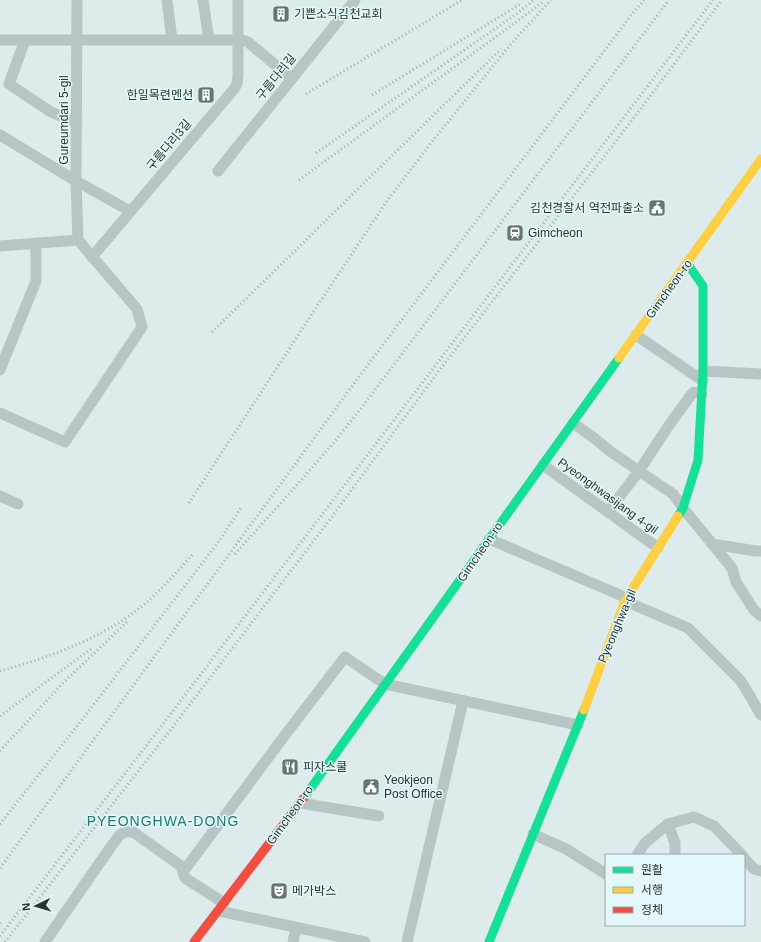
<svg xmlns="http://www.w3.org/2000/svg" width="761" height="942" font-family="Helvetica,'Noto Sans KR',sans-serif">
<style>
.lines{fill:none;stroke-linecap:round;stroke-linejoin:round}
.street{stroke:#b7c5c5;stroke-width:11}
.fast{stroke:#16e098;stroke-width:9}
.slow{stroke:#ffcf43;stroke-width:9}
.jam{stroke:#f24e42;stroke-width:9}
.rail{stroke:#a2acac;stroke-width:3;stroke-dasharray:1 3;stroke-linecap:butt}
.labels{text-anchor:middle;dominant-baseline:central;stroke-width:3;stroke-linejoin:round;paint-order:stroke}
.poi-label{font-size:12px;fill:#263533;stroke:#e4f8fa;text-anchor:start}
.street-label{font-size:12px;fill:#263533;stroke:#e4f8fa}
.quarter-label{font-size:14px;letter-spacing:1px;fill:#1b7b67;stroke:#e4f8fa}
</style>
<rect width="100%" height="100%" fill="#deebec"/>
<g class="lines">
<g class="street">
<polyline points="77,0 76,181 78,240"/>
<polyline points="167,0 172,40"/>
<polyline points="203,0 209,40"/>
<polyline points="0,40 243,40 248,42 292,79"/>
<polyline points="25,40 9,84 51,112 77,123"/>
<polyline points="0,135 76,181 130,211"/>
<polyline points="218,171 355,0"/>
<polyline points="0,246 78,240 137,309 142,327 65,442 0,413"/>
<polyline points="92,257 234,89 237,84 238,76 238,0"/>
<polyline points="636,335 703,381"/>
<polyline points="0,370 36,281 36,243"/>
<polyline points="703,371 761,374"/>
<polyline points="573,423 594,438 611,452 639,471 667,428 691,395 694,392 702,394"/>
<polyline points="543,465 658,548"/>
<polyline points="0,496 18,504"/>
<polyline points="608,512 639,471 673,494 683,508 732,568 736,582 754,610 761,616"/>
<polyline points="489,539 627,598"/>
<polyline points="712,544 756,551 761,551"/>
<polyline points="625,601 688,628 741,681 761,715"/>
<polyline points="300,803 379,816"/>
<polyline points="668,824 675,843 675,855"/>
<polyline points="533,834 566,849 606,874"/>
<polyline points="637,855 645,843 668,824 694,817 714,826 742,855"/>
<polyline points="744,858 754,869 761,871"/>
<polyline points="183,872 285,735 345,657 385,684 578,725"/>
<polyline points="219,911 365,942"/>
<path d="M 45,942 L 112,845 C 119,837 120,830 133,832 L 181,866 L 185,878 L 224,903"/>
<polyline points="293,942 296,928"/>
<polyline points="407,942 463,701"/>
</g>
<g class="fast">
<polyline points="678,516 683,508 698,460 703,371 703,286 687,263"/>
<polyline points="303,799 619,358"/>
<polyline points="489,942 584,710"/>
</g>
<g class="slow">
<polyline points="619,358 761,159"/>
<polyline points="584,710 625,601 678,516"/>
</g>
<polyline class="jam" points="194,942 303,799"/>
<g class="rail">
<polyline points="306,94 462,0"/>
<polyline points="372,95 522,3"/>
<polyline points="316,153 515,15 534,0"/>
<polyline points="299,180 512,25 543,2"/>
<polyline points="212,332 501,49"/>
<polyline points="189,503 310,317 389,198 435,138 506,50 519,35 551,0"/>
<path d="M 235,554 C 277,507 320,461 359,411 L 669,0"/>
<path d="M 0,671 C 47,658 98,640 137,610 C 158,594 176,573 194,553"/>
<polyline points="0,716 92,648"/>
<polyline points="0,751 65,681 129,620"/>
<polyline points="0,824 85,716 197,570 222,537 242,506"/>
<polyline points="0,868 358,378 632,14 644,0"/>
<polyline points="0,923 2,920"/>
<polyline points="0,936 163,724 713,0"/>
<polyline points="5,942 172,728 331,518 438,372 636,115 722,0"/>
</g>
</g>
<defs>
<g id="building-square" transform="scale(0.9)"><rect x="-9" y="-9" width="18" height="18" rx="4" fill="#667574" stroke="#e4f8fa"/><path d="M-4-6H4V6H1V3H-1V6H-4ZM-2.5-4.3h1.7v1.8h-1.7ZM.8-4.3h1.7v1.8H.8ZM-2.5-1h1.7V.8h-1.7ZM.8-1h1.7V.8H.8Z" fill="#fff"/></g>
<g id="civic-square" transform="scale(0.9)"><rect x="-9" y="-9" width="18" height="18" rx="4" fill="#667574" stroke="#e4f8fa"/><path d="M-.6-6.5H3V-4.5H.6V-3L4-1V1h2V6H-6V1h2V-1L-.6-3ZM-1.2 2.5V6h2.4V2.5Z" fill="#fff"/></g>
<g id="station-square" transform="scale(0.9)"><rect x="-9" y="-9" width="18" height="18" rx="4" fill="#667574" stroke="#e4f8fa"/><path d="M-3-6H3Q5-6 5-4V2Q5 4 3 4L4.5 6H3L1.5 4h-3L-3 6H-4.5L-3 4Q-5 4-5 2V-4Q-5-6-3-6ZM-3.5-4v3h7v-3ZM-3.5 1v1.5H-2V1ZM2 1v1.5H3.5V1Z" fill="#fff"/></g>
<g id="restaurant-square" transform="scale(0.9)"><rect x="-9" y="-9" width="18" height="18" rx="4" fill="#667574" stroke="#e4f8fa"/><path d="M-5-6h1v4h1v-4h1v4h1v-4h1v5L-1.5 .5V6h-2V.5L-5-1ZM5-6V6H3V1.5H1.5Q1.5-4 5-6Z" fill="#fff"/></g>
<g id="theatre-square" transform="scale(0.9)"><rect x="-9" y="-9" width="18" height="18" rx="4" fill="#667574" stroke="#e4f8fa"/><path d="M-5-5.5Q0-4 5-5.5V0Q5 5 0 6Q-5 5-5 0ZM-3.3-2.5H-1v1.5H-3.3ZM1-2.5H3.3v1.5H1ZM-2.8 1Q0 5.5 2.8 1Z" fill="#fff"/></g>
</defs>
<g fill-rule="evenodd">
<use href="#building-square" x="281" y="14"/>
<use href="#building-square" x="206" y="95"/>
<use href="#civic-square" x="657" y="208"/>
<use href="#station-square" x="515" y="233"/>
<use href="#restaurant-square" x="290" y="767"/>
<use href="#civic-square" x="371" y="787"/>
<use href="#theatre-square" x="279" y="891"/>
</g>
<g class="labels">
<g class="poi-label">
<text x="294" y="14">기쁜소식김천교회</text>
<text x="193" y="95" text-anchor="end">한일목련멘션</text>
<text x="644" y="208" text-anchor="end">김천경찰서 역전파출소</text>
<text x="528" y="233">Gimcheon</text>
<text x="303" y="767">피자스쿨</text>
<text x="384" y="780">Yeokjeon<tspan x="384" dy="14">Post Office</tspan></text>
<text x="292" y="891">메가박스</text>
</g>
<g class="street-label">
<text transform="translate(276 77) rotate(-51)">구름다리길</text>
<text transform="translate(64 120) rotate(-90)">Gureumdari 5-gil</text>
<text transform="translate(169 145) rotate(-50)">구름다리3길</text>
<text transform="translate(669 289) rotate(-54)">Gimcheon-ro</text>
<text transform="translate(608 496) rotate(36)">Pyeonghwasijang 4-gil</text>
<text transform="translate(480 552) rotate(-55)">Gimcheon-ro</text>
<text transform="translate(617 626) rotate(-67)">Pyeonghwa-gil</text>
<text transform="translate(290 815) rotate(-54)">Gimcheon-ro</text>
</g>
<g class="quarter-label">
<text x="163" y="821">PYEONGHWA-DONG</text>
</g>
</g>
<rect x="605" y="854" width="140" height="72" fill="#e4f8fa" stroke="#98aaaa"/>
<rect x="613" y="867" width="20" height="6" fill="#16e098" stroke="#98aaaa"/>
<text x="641" y="874" font-size="12" fill="#263533">원활</text>
<rect x="613" y="887" width="20" height="6" fill="#ffcf43" stroke="#98aaaa"/>
<text x="641" y="894" font-size="12" fill="#263533">서행</text>
<rect x="613" y="907" width="20" height="6" fill="#f24e42" stroke="#98aaaa"/>
<text x="641" y="914" font-size="12" fill="#263533">정체</text>
<g transform="translate(36 906) rotate(265)" stroke="#e4f8fa" stroke-width="3" paint-order="stroke">
<path d="M0-3L7 15L0 10L-7 15Z" fill="#263533"/>
<text y="-6" font-size="11" font-weight="bold" text-anchor="middle" fill="#263533">N</text>
</g>
</svg>
